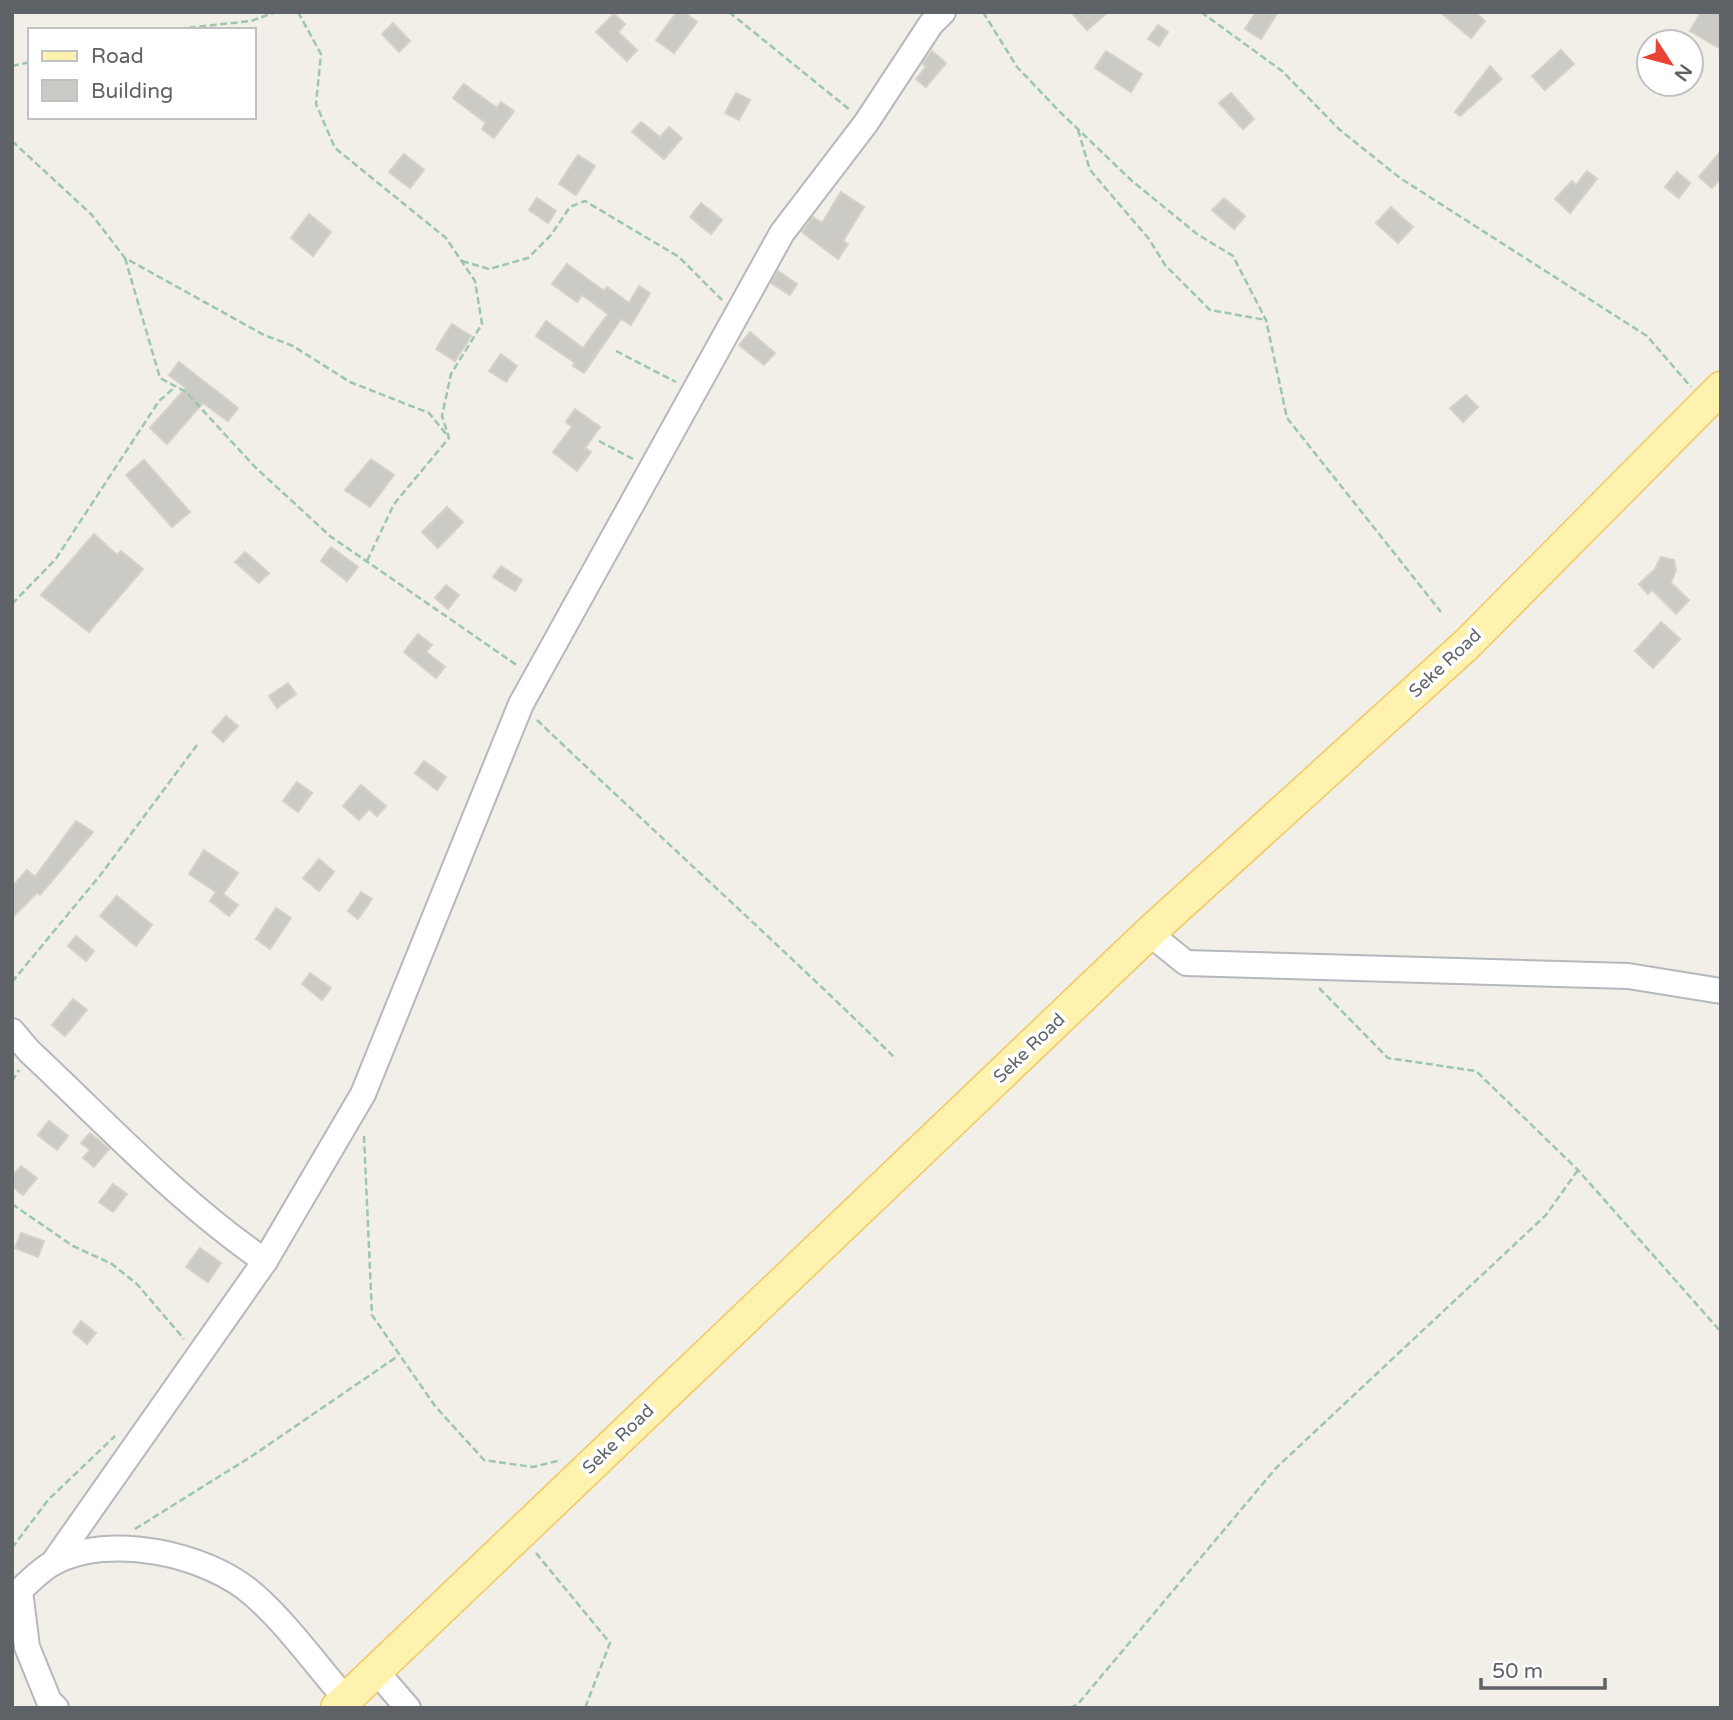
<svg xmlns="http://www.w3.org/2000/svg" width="1733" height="1720" font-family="'Varela Round',sans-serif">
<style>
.building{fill:#cccac5;stroke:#d6d1c6;stroke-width:2}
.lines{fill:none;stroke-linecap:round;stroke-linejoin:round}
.minor-casing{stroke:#b5b8bc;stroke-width:28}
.major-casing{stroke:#f2c960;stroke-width:35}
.path{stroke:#9cc7a9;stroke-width:2.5;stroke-dasharray:7 3.5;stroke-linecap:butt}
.minor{stroke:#fff;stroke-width:24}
.major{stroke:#fff2af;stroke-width:32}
.labels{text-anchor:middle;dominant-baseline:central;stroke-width:7;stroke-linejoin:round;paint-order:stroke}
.street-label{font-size:18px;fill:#5f6368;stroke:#fff}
</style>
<rect width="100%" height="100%" fill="#f1efe8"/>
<g class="building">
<polygon points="677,12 684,12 697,22 674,53 656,40"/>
<polygon points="1071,12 1108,12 1087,30"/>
<polygon points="1256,12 1278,12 1261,39 1245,29"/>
<polygon points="1440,12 1475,12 1485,21 1471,38"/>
<polygon points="1701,12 1721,12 1721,49 1690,31"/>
<polygon points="614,14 625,24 618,32 637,50 627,61 596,32"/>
<polygon points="393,23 410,41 399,52 382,34"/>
<polygon points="1158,25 1168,32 1159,46 1148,39"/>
<polygon points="1561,50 1574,64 1545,90 1532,76"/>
<polygon points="932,51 946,63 926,87 916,79 926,67 923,64"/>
<polygon points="1106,51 1142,74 1131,92 1095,68"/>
<polygon points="1490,66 1502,79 1460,116 1455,112"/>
<polygon points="464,84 497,108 501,102 514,111 494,138 482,129 486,123 453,98"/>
<polygon points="736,93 750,100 739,120 725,113"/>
<polygon points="1231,93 1254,119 1243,129 1219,103"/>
<polygon points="641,122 660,137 669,127 682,138 664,159 632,132"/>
<polygon points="1721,151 1721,178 1712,188 1699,177"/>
<polygon points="404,154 424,170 410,188 389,172"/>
<polygon points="578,155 595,166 576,195 559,184"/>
<polygon points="1587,171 1597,179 1570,213 1555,199 1572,181 1576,185"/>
<polygon points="1677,172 1690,183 1679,198 1665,187"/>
<polygon points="841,192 864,207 843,241 848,244 838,259 802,232 813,217 822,223"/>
<polygon points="537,198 556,211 548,223 529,210"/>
<polygon points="1224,198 1245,216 1234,229 1212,210"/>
<polygon points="701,203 722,220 711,234 690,217"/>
<polygon points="1391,207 1413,227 1398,243 1376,223"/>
<polygon points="309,214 331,232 313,256 291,238"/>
<polygon points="567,264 604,291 607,287 629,303 639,286 650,293 631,325 621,319 584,373 573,366 575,363 536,336 546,321 583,348 608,314 582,295 577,302 552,284"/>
<polygon points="778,271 797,284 790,295 771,283"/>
<polygon points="452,324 471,336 455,361 436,349"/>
<polygon points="750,332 775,353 764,365 739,345"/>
<polygon points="501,354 517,366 506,382 489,371"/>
<polygon points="179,362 238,408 228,421 203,403 167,444 150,428 186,388 169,375"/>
<polygon points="1466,395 1478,407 1463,422 1450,408"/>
<polygon points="575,409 600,427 585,448 591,452 577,471 553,452 572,427 566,422"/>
<polygon points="371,459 394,475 370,507 345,490"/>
<polygon points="144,460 190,512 172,527 126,475"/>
<polygon points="447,507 463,522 438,548 422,532"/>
<polygon points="94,534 117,555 121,551 143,569 89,632 41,595"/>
<polygon points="331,547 358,567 347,581 321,561"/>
<polygon points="245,552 269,573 259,583 235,562"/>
<polygon points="1661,557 1674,560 1676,570 1671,583 1689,600 1676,614 1652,590 1648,594 1639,584 1655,569"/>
<polygon points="501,566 522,580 515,591 493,577"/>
<polygon points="446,585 459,595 448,609 435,598"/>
<polygon points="1661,622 1680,639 1653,668 1635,651"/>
<polygon points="418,634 432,645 426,652 445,667 436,678 404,652"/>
<polygon points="288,683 296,694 277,708 269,696"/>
<polygon points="226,716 238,726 223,742 212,732"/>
<polygon points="424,761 446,777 437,790 415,773"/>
<polygon points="297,782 312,793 298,812 283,801"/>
<polygon points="361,785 386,806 377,816 369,809 359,820 343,806"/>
<polygon points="76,821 93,832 40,895 37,893 12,918 12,887 27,870 35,877"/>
<polygon points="204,850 238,873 223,894 238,905 229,916 210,901 216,892 189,874"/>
<polygon points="319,859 334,872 319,891 303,878"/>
<polygon points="361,892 372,899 358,919 348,911"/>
<polygon points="117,896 152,925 136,946 100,916"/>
<polygon points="276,908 291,918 270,949 256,939"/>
<polygon points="76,936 94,951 86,961 68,946"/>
<polygon points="310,973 331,988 322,1000 302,984"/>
<polygon points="73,999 87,1010 65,1036 52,1025"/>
<polygon points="49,1121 68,1136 57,1150 38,1135"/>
<polygon points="90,1133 109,1149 94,1167 83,1158 90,1150 81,1143"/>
<polygon points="21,1166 37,1178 23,1195 12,1186 12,1176"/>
<polygon points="113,1184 127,1194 113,1212 99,1202"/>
<polygon points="21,1233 44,1241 38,1257 15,1248"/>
<polygon points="200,1248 221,1263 208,1282 186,1267"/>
<polygon points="81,1321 96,1333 87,1344 73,1332"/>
</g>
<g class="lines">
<g class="minor-casing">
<g id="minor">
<polyline points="1149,933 1186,963 1628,976 1721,991"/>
<path d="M 12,1031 L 29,1051 C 106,1123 179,1202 265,1261"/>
<polyline points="53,1563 265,1261 363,1094 521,704 782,233 866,123 931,24 943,12"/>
<polyline points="20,1591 27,1647 49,1701 56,1708"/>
<path d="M 12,1597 C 25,1587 38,1571 53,1563 C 109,1532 208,1554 254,1595 C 288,1625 316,1665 346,1699"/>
<polyline points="375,1670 408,1708"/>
</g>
</g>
<g class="major-casing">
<polyline id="major" points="337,1708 1149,933 1466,645 1721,388"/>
</g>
<g class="path">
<polyline points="298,12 321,54 316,104 335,148 446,238 475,281 482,324 451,374 442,416 449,438 394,504 367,561"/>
<polyline points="729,12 850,110"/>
<polyline points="983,12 1017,67 1060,112 1131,180 1197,234 1233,256 1266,320 1287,418 1441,612"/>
<polyline points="1201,12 1282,71 1340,130 1400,178 1647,336 1691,387"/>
<polyline points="168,30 251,21 276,12"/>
<polyline points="12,66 30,62"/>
<polyline points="1078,130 1090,170 1149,239 1165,265 1210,310 1266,320"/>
<polyline points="12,141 92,215 125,258 264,335 293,346 350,382 429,413 447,435"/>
<polyline points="125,258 160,378 186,392 255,467 330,536 518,666"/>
<polyline points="462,261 489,269 528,258 551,235 570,207 585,201 679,257 722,300"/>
<polyline points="616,351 676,382"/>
<polyline points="599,441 633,459"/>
<polyline points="12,604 55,560 159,401 175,387"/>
<path d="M 537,720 C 656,834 779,944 896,1059"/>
<polyline points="12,982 102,873 197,745"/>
<polyline points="1319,988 1388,1058 1476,1071 1578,1170 1721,1332"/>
<polyline points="12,1081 19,1070"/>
<polyline points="364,1136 372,1315 435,1406 484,1460 533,1467 561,1460"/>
<polyline points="12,1204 73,1246 112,1264 137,1284 184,1339"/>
<polyline points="135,1529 252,1456 398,1356"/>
<polyline points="12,1548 48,1500 115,1436"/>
<polyline points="536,1553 610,1643 585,1708"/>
<polyline points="1070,1708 1078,1704 1276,1468 1546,1215 1578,1170"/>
</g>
<use href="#minor" class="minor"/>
<use href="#major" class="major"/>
</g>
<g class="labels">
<g class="street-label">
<text transform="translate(1445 663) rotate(-43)">Seke Road</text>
<text transform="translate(1029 1048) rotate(-44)">Seke Road</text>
<text transform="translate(618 1439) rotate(-44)">Seke Road</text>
</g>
</g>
<rect width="1733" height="1720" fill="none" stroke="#5f6368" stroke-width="28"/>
<rect x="28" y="28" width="228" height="91" fill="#ffffff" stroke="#bfc1c3" stroke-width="2"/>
<rect x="42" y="51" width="35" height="10" fill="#fff2af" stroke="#bfc1c3" stroke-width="2"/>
<text x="91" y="63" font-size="21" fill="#5f6368">Road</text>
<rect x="42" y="80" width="35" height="21" fill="#cccac5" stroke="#bfc1c3" stroke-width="2"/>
<text x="91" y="98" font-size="21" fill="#5f6368">Building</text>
<g transform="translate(1670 63) rotate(126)"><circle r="33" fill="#ffffff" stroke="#bfc1c3" stroke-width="2"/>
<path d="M0-5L12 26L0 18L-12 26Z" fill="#ea4335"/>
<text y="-10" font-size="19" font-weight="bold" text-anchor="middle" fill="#5f6368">N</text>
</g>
<path d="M1481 1678v10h124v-10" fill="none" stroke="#5f6368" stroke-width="3.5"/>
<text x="1492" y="1678" font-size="21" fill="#5f6368" stroke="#ffffff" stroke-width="5" paint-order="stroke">50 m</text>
</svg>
